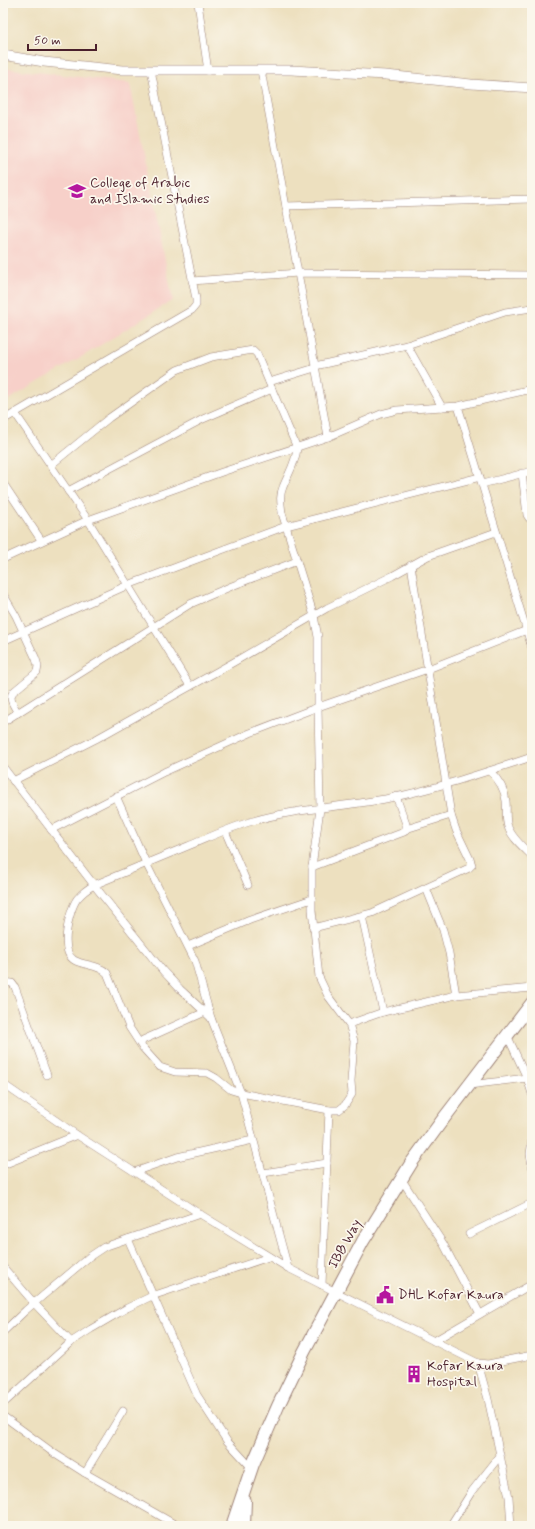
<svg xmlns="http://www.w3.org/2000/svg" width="535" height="1529" font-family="Mynerve,sans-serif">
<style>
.built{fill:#f7d0c9}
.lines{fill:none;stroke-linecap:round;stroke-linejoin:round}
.minor-casing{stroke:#9c8075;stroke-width:8}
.tertiary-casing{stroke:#9c8075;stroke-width:10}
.trunk-casing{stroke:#9c8075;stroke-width:14}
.minor{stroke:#fff;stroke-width:7}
.tertiary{stroke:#fff;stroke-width:9}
.trunk{stroke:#fff;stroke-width:12}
.labels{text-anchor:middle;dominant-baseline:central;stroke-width:3.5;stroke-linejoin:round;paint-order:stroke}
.poi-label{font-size:14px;fill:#4a1f2b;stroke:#fbf7ec;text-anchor:start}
.street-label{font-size:14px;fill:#4a1f2b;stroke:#fbf7ec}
</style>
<rect width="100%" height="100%" fill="#fbf7ec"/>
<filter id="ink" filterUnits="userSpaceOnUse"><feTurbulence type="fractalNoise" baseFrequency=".025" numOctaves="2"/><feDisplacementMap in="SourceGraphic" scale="8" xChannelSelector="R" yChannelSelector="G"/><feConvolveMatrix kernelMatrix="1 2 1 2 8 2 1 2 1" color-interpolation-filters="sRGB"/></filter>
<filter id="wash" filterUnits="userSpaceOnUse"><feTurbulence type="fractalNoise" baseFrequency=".012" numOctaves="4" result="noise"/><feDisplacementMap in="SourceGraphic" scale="16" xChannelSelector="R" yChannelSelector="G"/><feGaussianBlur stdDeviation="0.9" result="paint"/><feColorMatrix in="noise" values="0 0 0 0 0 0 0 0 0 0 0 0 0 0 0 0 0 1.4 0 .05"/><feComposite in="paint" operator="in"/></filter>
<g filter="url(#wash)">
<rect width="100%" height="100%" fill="#ede0bf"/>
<polygon class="built" points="3,68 130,83 173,300 83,356 3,403"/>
</g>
<g filter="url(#ink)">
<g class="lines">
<g class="minor-casing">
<g id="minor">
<polyline points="198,3 208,71"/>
<polyline points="261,70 328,437"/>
<polyline points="286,206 532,199"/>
<polyline points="192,281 298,273 532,275"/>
<polyline points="407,345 442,407"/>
<polyline points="315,366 407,345 505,312 532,308"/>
<polyline points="269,382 315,368"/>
<polyline points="458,406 532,648"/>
<polyline points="15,413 88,520 190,686"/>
<polyline points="3,420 192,310 196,305 196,299 151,70"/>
<path d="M 51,465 L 109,418 L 177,370 L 211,357 L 253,350 L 257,354 L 297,448 C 296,463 288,474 283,487 C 279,496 281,504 282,513 L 314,616 L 318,637 L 318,707 L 320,809 L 312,867 L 312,910 L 319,977 L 328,996 L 349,1024 L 354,1041 L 351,1081 L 352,1094 L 345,1105 L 339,1110 L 329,1110 L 241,1093 L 231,1090 L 216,1078 L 207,1073 L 175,1072 L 160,1067 L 142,1047 L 129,1027 L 107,973 C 98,964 84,966 74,960 C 59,951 69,910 77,899 C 82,893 87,889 94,885 C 125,872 157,859 188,846 C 210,837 231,827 253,821 C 298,808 345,807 390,798 C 439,788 485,772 532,757"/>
<polyline points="522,473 527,515 529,518 532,519"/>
<polyline points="3,483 41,540"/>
<polyline points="482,484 532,471"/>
<polyline points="68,491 203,419 272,389"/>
<polyline points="3,559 88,520 222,472 328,437 381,414 397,410 458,406 532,389"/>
<path d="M 3,594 L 16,616 L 36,659 L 38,666 L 37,672 L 13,692 C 8,699 14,706 18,713"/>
<polyline points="3,641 128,585 286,526 480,477"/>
<polyline points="3,722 190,604 232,586 297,561"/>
<polyline points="3,767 94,885 163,971 180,989 211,1018"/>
<path d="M 490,771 C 498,779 505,790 506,801 C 507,810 505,818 508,827 C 512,838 524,848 532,856"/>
<polyline points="13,781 96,739 234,662 327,608 392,576 428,556 496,532"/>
<polyline points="116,796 146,863 195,961 211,1018 241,1093 288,1268"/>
<polyline points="396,796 406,824 406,829"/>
<polyline points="51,830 164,772 250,733 318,707 428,669 532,628"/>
<polyline points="225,831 248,885"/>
<polyline points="312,867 404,832 406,829 451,815"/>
<polyline points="426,888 443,930 449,953 456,995"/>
<polyline points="362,916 383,1012"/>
<polyline points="313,928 372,913 469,868 472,865 470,859 456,830 451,815 411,565"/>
<polyline points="188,946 250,920 312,899"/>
<polyline points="3,982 12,983 15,987 47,1075"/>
<polyline points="349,1024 383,1012 456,995 532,988"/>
<polyline points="507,1035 527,1078 532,1094"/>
<polyline points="141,1043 143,1040 205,1012"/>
<polyline points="3,1084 77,1135 200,1214 288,1268 478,1363 488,1364 532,1355"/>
<polyline points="469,1085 527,1078"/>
<polyline points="532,1140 530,1154 532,1166"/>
<polyline points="3,1165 77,1135"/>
<polyline points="134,1172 177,1157 253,1140"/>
<polyline points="263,1173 327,1163"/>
<polyline points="402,1180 444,1245 480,1314"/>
<polyline points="469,1234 532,1203"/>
<polyline points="128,1239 197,1395 227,1441 251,1467"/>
<polyline points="3,1267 34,1303 71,1342"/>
<polyline points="322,1285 329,1110"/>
<polyline points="3,1332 26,1310 89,1257 104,1247 200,1214"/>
<polyline points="434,1341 532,1284"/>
<polyline points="478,1363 488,1399 509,1497 511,1526"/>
<polyline points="3,1404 71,1342 91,1329 127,1308 152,1296 269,1257"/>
<polyline points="3,1416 55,1454 85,1473 178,1526"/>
<polyline points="85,1473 123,1411"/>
<polyline points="450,1526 472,1491 499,1457"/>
</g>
</g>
<g class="tertiary-casing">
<polyline id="tertiary" points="3,55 44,62 122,70 291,70 386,75 471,84 532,88"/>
</g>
<g class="trunk-casing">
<g id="trunk">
<polyline points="232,1526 253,1464 278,1406 304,1352 363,1241 412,1162 441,1122 532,1003"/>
<polyline points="244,1526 245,1501"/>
</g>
</g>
<use href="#minor" class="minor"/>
<use href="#tertiary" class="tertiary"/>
<use href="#trunk" class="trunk"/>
</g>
</g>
<defs>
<g id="school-bare" transform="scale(1.38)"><path d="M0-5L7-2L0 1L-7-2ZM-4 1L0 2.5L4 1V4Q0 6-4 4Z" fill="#b5179e" stroke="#fbf7ec" stroke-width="2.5" paint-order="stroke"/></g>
<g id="civic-bare" transform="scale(1.38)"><path d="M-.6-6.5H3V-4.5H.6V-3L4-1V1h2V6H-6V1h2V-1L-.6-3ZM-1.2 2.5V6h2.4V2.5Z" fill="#b5179e" stroke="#fbf7ec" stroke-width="2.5" paint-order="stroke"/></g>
<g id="building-bare" transform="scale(1.38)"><path d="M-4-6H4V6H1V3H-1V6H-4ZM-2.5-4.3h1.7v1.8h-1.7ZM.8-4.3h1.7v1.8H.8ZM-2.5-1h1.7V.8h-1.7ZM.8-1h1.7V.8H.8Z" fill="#b5179e" stroke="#fbf7ec" stroke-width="2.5" paint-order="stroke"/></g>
</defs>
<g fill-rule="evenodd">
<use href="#school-bare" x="77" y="191"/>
<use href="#civic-bare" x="385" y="1295"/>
<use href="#building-bare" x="414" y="1374"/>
</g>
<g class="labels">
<g class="poi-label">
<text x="90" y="183">College of Arabic<tspan x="90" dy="16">and Islamic Studies</tspan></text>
<text x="398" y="1295">DHL Kofar Kaura</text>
<text x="427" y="1366">Kofar Kaura<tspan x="427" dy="16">Hospital</tspan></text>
</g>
<g class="street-label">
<text transform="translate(345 1244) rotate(-61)">IBB Way</text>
</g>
</g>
<rect width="535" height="1529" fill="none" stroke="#fbf7ec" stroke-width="16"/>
<path d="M28 44v6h68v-6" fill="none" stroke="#4a1f2b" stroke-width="2"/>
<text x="34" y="44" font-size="12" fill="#4a1f2b" stroke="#fbf7ec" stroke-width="3" paint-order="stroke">50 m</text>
</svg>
